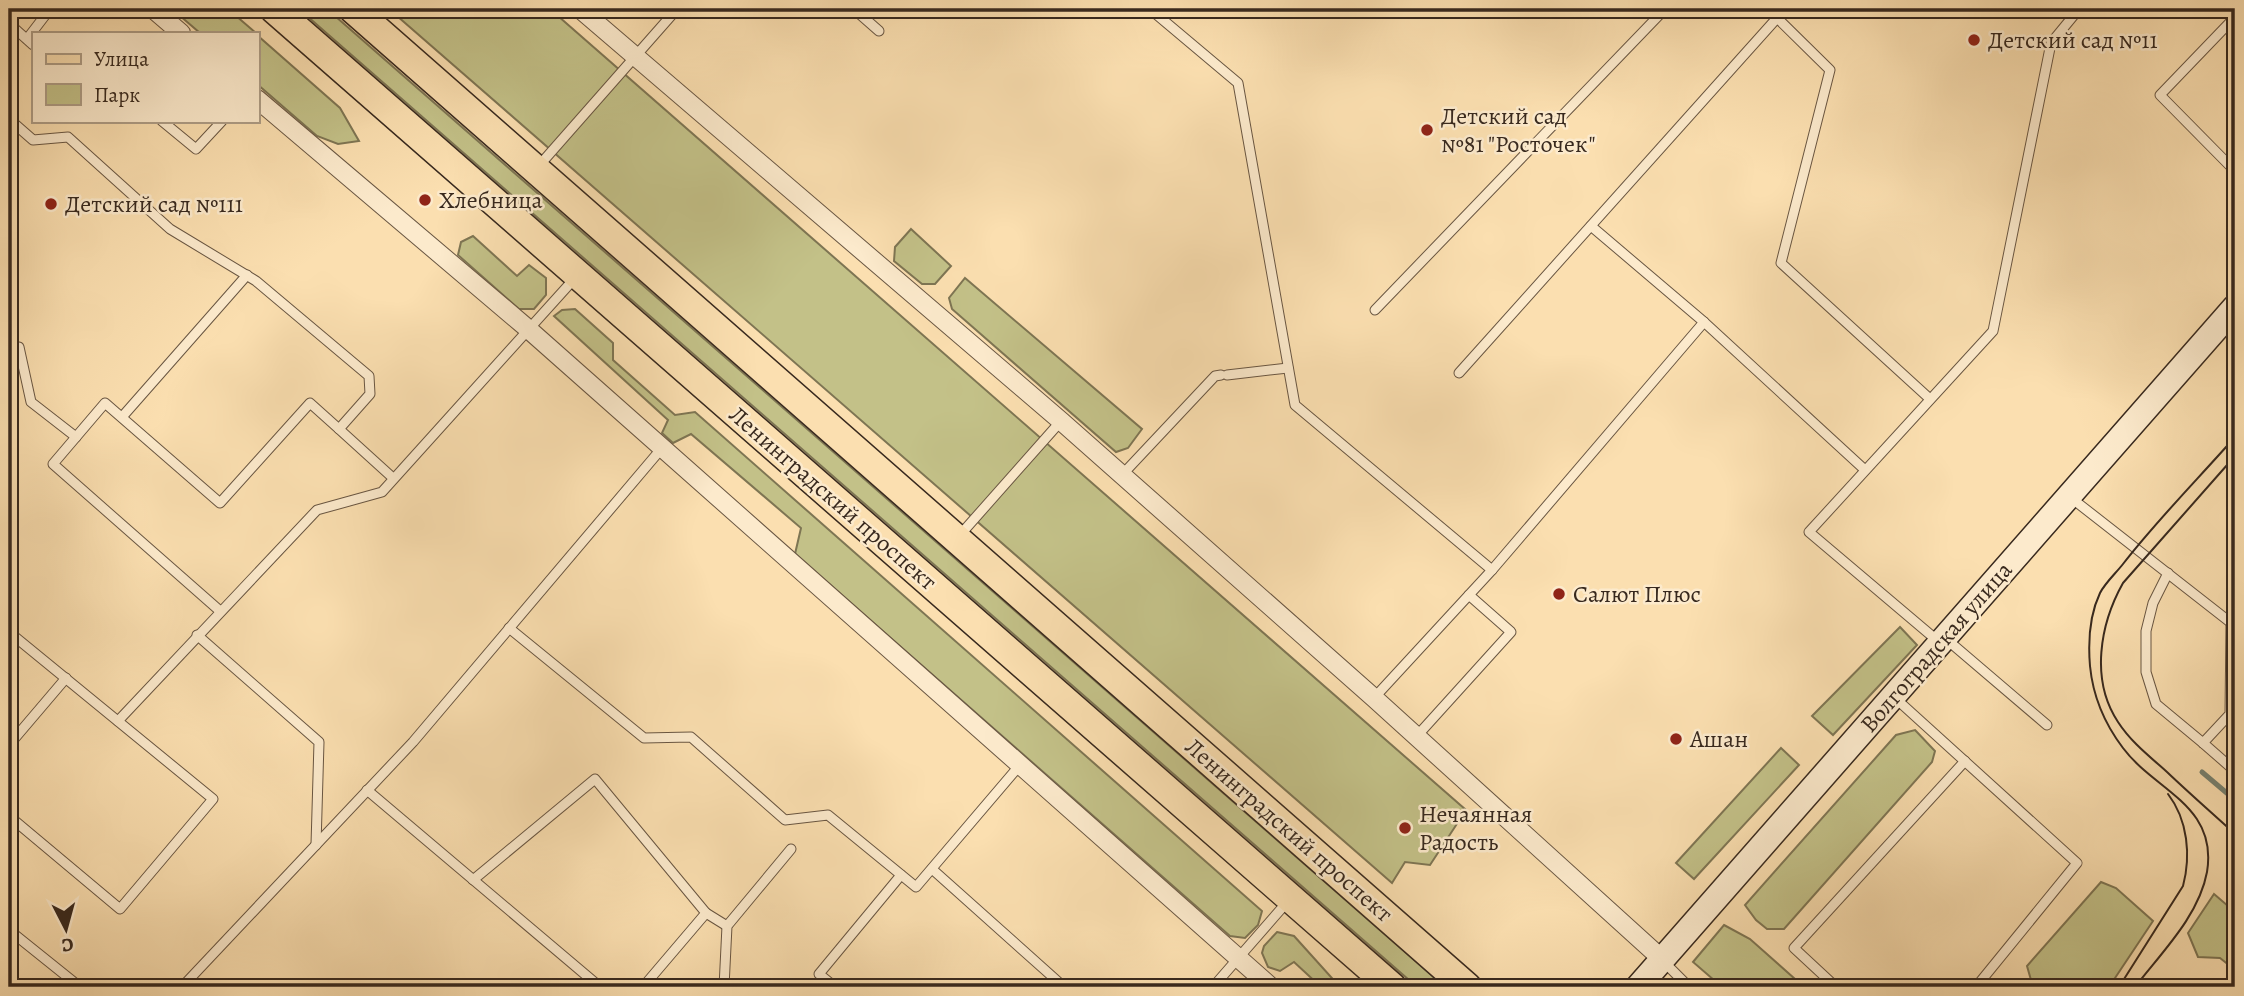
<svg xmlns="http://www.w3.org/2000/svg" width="2244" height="996" font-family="Alegreya,serif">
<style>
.green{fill:#c3c188;stroke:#7e7553;stroke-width:2}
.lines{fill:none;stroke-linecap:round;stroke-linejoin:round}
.stream{stroke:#768271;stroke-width:5}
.lane-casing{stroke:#695642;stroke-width:11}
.street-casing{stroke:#695642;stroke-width:20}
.secondary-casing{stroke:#38291e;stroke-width:27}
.primary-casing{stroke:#38291e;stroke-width:31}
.lane{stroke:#fceacc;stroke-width:9}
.street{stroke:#fceacc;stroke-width:18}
.secondary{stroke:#fceacc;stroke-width:24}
.primary{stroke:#fbdfb0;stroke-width:28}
.tram{stroke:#38291e;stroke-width:2}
.poi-dot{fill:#8f2418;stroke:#fceacc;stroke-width:2.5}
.labels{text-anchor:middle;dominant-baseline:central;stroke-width:5;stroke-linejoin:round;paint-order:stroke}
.poi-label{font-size:24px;fill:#38291e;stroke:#fceacc;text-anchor:start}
.street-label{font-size:24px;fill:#38291e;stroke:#fceacc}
</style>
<rect width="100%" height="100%" fill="#fbdfb0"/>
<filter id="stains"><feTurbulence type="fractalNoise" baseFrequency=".00286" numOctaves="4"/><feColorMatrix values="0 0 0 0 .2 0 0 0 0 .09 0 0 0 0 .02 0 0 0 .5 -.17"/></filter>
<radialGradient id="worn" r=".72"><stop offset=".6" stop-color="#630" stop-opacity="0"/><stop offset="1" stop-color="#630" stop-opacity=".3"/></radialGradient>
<g class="green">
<polygon points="172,9 228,9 256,33 200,33"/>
<polygon points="299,9 327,9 1445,987 1417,987"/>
<polygon points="389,9 550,9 1466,810 1430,865 1405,862 1392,883"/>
<polygon points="257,35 340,108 359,141 338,144 317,136 257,84"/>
<polygon points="911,229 951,266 935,284 922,284 894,261 895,247"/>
<polygon points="473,236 517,276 529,265 546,278 546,295 534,309 519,309 458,255 461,242"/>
<polygon points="965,278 1142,429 1128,448 1116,452 952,309 949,298"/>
<polygon points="575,309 613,343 613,360 675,415 695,412 1262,911 1258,925 1245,938 1230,936 795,554 801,528 691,434 673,443 662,433 668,420 554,316 562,310"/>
<polygon points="1900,627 1917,645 1833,735 1812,716"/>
<polygon points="1915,730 1935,751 1932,762 1784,929 1767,929 1756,920 1745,905 1896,735"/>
<polygon points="1781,748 1799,765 1694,879 1676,863"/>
<polygon points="2101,882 2116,888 2153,921 2109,987 2033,987 2027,966"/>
<polygon points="2214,894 2235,912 2229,929 2235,938 2235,970 2220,958 2198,957 2188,933"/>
<polygon points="1724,925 1750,939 1804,987 1722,987 1693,962"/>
<polygon points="1277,932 1294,936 1340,987 1321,987 1294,962 1280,971 1268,967 1262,953 1264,946"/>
</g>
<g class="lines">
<polyline class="stream" points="2202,772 2235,800"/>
<g class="lane-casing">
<g id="lane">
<polyline points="854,9 879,31"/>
<polyline points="1150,9 1238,83 1295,405 1492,570 1374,698"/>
<polyline points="1768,9 1830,70 1781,263 1930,399"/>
<polyline points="2235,17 2160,95 2235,171"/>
<polyline points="13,27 33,45"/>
<polyline points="27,39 50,9"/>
<polyline points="9,119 33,140 68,137 170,229 256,281 369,376 370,394 339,429 393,478"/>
<polyline points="162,121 196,149 222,121"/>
<polyline points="537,168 677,9"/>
<polyline points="1591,226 1704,322"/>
<polyline points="1375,310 1665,9"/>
<polyline points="19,347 31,402 76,437"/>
<polyline points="1459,373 1777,18"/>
<polyline points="1227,375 1288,368"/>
<polyline points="122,417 247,275"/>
<polyline points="1121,476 1215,376 1221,375"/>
<polyline points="2070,497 2235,626"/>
<polyline points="960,535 1061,421"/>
<polyline points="1492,570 1704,322 1865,470"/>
<polyline points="2168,573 2153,603 2146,631 2146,672 2156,704 2203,743 2230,714 2231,623"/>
<polyline points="220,611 53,464 105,403 220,503 310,403 339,429"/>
<polyline points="509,628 644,738 691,737 785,820 828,815 916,887 1020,765"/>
<polyline points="9,632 213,799 120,909 9,816"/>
<polyline points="197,635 319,742 316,845"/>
<polyline points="1945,638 2047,725"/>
<polyline points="1939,642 1809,532 1993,331 2051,43 2079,9"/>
<polyline points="1894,697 2077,863 1976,987"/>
<polyline points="118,721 317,510 382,492 575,278"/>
<polyline points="1416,737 1511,632 1469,595"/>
<polyline points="2203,743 2235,771"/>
<polyline points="9,745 66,678"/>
<polyline points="367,790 600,987"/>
<polyline points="932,869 1064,987"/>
<polyline points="473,880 595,779 706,913 643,987"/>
<polyline points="706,913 727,926"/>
<polyline points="9,930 80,987"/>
<polyline points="1663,961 1689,987"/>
<polyline points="182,987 413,742 662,448"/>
<polyline points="724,987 727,926 791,849"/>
<polyline points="835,987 819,974 901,875"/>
<polyline points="1213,987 1288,901"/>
<polyline points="1836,987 1794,948 1965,761"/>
</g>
</g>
<g class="street-casing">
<g id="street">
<polyline points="153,9 181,33"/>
<polyline points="580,9 1061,421 1374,698 1663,960"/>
<polyline points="257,99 527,328 1271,987"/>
</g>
</g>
<g class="secondary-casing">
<polyline id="secondary" points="1638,987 2235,307"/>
</g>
<g class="primary-casing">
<g id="primary">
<polyline points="274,9 1392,987"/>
<polyline points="353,9 1467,987"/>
</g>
</g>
<use href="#lane" class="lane"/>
<use href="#street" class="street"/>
<use href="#secondary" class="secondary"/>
<use href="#primary" class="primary"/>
<g class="tram">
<path d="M 2235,456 L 2123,583 C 2100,624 2090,680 2118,722 C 2131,742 2149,756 2167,772 C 2189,793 2212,813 2235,834"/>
<path d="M 2119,987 L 2183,886 C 2191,856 2188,820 2168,794"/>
<path d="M 2135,987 C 2161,953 2199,916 2207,872 C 2218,805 2155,791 2123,748 C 2104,723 2093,697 2090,666 C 2088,642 2090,614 2100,593 C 2105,583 2116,573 2123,564 C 2158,519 2198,479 2235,437"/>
</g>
</g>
<g class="poi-dot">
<circle cx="1974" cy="40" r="7"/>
<circle cx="1427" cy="130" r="7"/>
<circle cx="425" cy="200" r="7"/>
<circle cx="51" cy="204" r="7"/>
<circle cx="1559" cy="594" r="7"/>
<circle cx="1676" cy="739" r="7"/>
<circle cx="1405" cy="828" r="7"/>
</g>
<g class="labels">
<g class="poi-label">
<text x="1988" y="40">Детский сад №11</text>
<text x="1441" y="116">Детский сад<tspan x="1441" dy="28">№81 "Росточек"</tspan></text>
<text x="439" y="200">Хлебница</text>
<text x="65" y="204">Детский сад №111</text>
<text x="1573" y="594">Салют Плюс</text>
<text x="1690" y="739">Ашан</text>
<text x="1419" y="814">Нечаянная<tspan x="1419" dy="28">Радость</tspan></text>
</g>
<g class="street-label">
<text transform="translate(833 498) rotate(41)">Ленинградский проспект</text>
<text transform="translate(1936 647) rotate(-49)">Волгоградская улица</text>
<text transform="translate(1289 830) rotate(41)">Ленинградский проспект</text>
</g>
</g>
<rect width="2244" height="996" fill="none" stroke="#fbdfb0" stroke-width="35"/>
<rect x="10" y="10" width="2223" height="975" fill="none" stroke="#38291e" stroke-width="3.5"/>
<rect x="18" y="18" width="2209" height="961" fill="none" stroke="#38291e" stroke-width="2"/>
<rect x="32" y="32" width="228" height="91" fill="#fceacc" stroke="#ae9d86" stroke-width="2"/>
<rect x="46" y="54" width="35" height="10" fill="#fbdfb0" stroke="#ae9d86" stroke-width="2"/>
<text x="94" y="66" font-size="21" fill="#38291e">Улица</text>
<rect x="46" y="84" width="35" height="21" fill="#c3c188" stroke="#ae9d86" stroke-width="2"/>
<text x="94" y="102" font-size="21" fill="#38291e">Парк</text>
<g transform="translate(66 929) rotate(174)" stroke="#fceacc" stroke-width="5" paint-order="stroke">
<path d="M0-5L12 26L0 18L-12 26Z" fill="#38291e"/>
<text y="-10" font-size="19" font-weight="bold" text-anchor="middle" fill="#38291e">С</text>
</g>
<rect width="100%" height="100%" filter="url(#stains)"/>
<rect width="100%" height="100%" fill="url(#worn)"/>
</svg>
